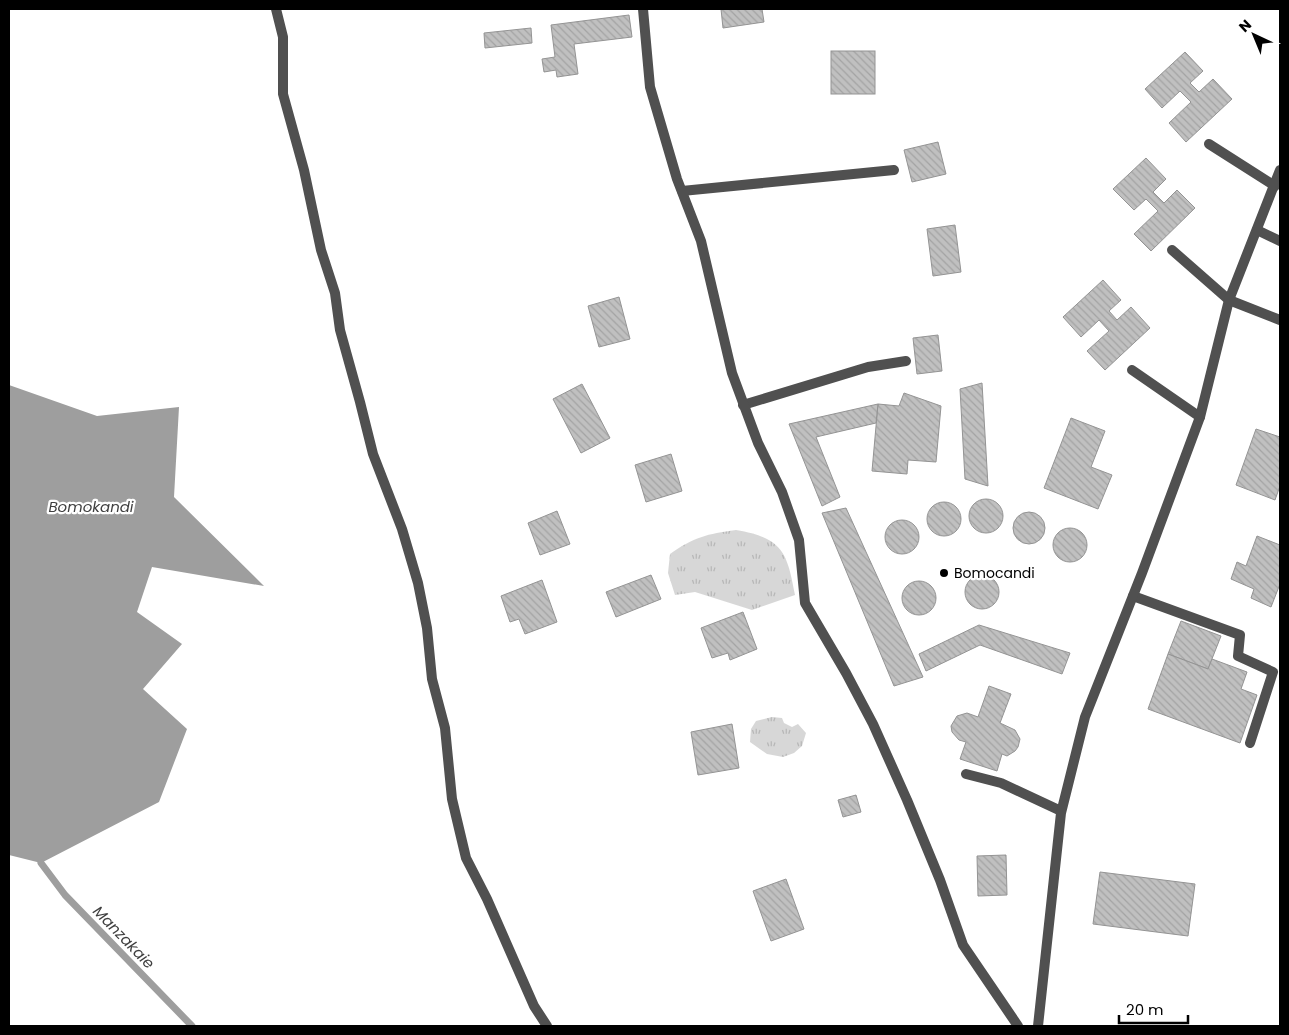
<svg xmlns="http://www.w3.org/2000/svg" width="1289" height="1035" font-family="Poppins,sans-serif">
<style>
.grass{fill:url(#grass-tufts)}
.water{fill:#9e9e9e}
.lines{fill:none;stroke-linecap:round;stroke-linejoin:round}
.stream{stroke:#9e9e9e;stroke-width:7}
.building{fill:url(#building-back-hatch);stroke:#949494}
.service{stroke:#505050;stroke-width:10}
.minor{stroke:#505050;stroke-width:10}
.poi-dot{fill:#000;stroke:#fff;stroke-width:2}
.labels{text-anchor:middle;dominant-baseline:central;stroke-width:4.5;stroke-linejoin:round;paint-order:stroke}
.poi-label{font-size:14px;fill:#000;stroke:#fff;text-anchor:start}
.water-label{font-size:15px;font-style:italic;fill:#3f3f3f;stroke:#fff}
</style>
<defs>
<pattern id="grass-tufts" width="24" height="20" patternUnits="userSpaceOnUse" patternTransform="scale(1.25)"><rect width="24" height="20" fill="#d7d7d7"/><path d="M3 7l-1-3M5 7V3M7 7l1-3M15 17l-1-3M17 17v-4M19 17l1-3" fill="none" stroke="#b7b7b7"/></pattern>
<pattern id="building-back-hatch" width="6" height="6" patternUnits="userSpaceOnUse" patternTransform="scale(1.25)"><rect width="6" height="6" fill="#c0c0c0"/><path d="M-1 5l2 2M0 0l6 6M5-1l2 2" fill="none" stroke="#a3a3a3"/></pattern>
</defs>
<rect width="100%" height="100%" fill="#fff"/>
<g class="grass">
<path d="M 736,530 C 782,538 787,551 795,595 L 752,610 L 695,592 L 675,595 L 668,573 L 670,554 C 694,537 707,534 736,530 Z"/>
<polygon points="772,717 782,718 784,723 792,727 798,724 806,733 802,746 794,753 783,757 767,754 750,742 751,729 756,721"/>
</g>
<polygon class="water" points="9,385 97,416 179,407 174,497 264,586 152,567 137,612 182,644 143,689 187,729 159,802 41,863 9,855"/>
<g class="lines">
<polyline class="stream" points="41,863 65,895 192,1026"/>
</g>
<g class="building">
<polygon points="721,9 762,9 764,22 723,28"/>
<polygon points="629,15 632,37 574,44 578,74 557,77 556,70 544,72 542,59 555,57 551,25"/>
<polygon points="531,28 532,43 485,48 484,33"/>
<rect x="831" y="51" width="44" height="43"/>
<polygon points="1185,52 1203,71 1190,83 1199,92 1213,79 1232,99 1186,142 1169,123 1191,102 1180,91 1162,108 1145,89"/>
<polygon points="938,142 946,174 912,182 904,150"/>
<polygon points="1146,158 1166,179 1153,192 1164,203 1177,190 1195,208 1151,251 1134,234 1158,211 1146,199 1134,210 1113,189"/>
<polygon points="955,225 961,272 933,276 927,229"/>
<polygon points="1103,280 1121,300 1109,311 1117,320 1131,307 1150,328 1105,370 1087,351 1109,331 1099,320 1081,337 1063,317"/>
<polygon points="619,297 630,339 599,347 588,306"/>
<polygon points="938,335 942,371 917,374 913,338"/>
<polygon points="982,383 988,486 965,479 960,389"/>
<polygon points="582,384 610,438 581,453 553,399"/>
<polygon points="904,393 941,406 936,462 908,460 907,474 872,471 878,404 899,406"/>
<polygon points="878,404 876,423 816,437 840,497 822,506 789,424"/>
<polygon points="1071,418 1105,431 1091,467 1112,475 1098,509 1044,488"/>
<polygon points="1256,429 1280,437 1280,486 1275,500 1236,485"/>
<polygon points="671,454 682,491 646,502 635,465"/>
<circle cx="986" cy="516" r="17"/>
<circle cx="944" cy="519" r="17"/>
<polygon points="846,508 923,677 894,686 822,513"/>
<polygon points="557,511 570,544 540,555 528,523"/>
<circle cx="1029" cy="528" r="16"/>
<circle cx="902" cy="537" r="17"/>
<circle cx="1070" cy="545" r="17"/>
<polygon points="1257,536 1280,545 1280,584 1271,607 1251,598 1254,589 1231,579 1237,562 1246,566"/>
<polygon points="651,575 661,599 616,617 606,592"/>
<circle cx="982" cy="592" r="17"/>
<polygon points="542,580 557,622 525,634 519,619 510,622 501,596"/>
<circle cx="919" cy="598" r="17"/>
<polygon points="743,612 757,649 730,660 728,653 712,658 701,628"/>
<polygon points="1181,621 1221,636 1208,669 1168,654"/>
<polygon points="979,625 1070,653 1062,674 980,645 926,671 919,654"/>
<polygon points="1168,654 1208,669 1212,659 1247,672 1241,689 1257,695 1240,743 1148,709"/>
<polygon points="989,686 1011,694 1000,723 1015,730 1020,739 1018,747 1015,751 1007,756 1002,754 997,771 960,759 966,742 959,740 952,732 951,726 957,716 967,713 978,717"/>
<polygon points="732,724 739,768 698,775 691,732"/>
<polygon points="856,795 861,812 843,817 838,800"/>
<polygon points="1006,855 1007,895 978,896 977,856"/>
<polygon points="1100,872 1195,884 1188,936 1093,924"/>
<polygon points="786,879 804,929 771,941 753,891"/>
</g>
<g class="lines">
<g class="service">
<polyline points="1209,144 1275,186"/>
<polyline points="682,191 894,170"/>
<polyline points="1257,230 1280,241"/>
<polyline points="1172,250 1229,300 1280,320"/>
<polyline points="1132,370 1200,417"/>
<polyline points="743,405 868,367 906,361"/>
<polyline points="1133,596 1240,635 1238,656 1273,672 1250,743"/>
<polyline points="966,774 1001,783 1061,811"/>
</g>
<g class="minor">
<polyline points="276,9 283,37 283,94 304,170 321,250 335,293 340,330 360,402 373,454 402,529 418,583 427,628 432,679 445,728 452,799 466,858 487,899 534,1006 547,1026"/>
<polyline points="643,9 650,87 677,179 701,241 732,373 758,443 782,492 799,540 805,603 846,673 873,724 907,800 940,880 963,945 1018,1026"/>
<polyline points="1038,1026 1061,813 1085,717 1142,573 1200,417 1229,300 1280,170"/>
</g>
</g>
<circle class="poi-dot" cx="944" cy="573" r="5"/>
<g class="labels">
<g class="poi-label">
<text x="954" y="573">Bomocandi</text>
</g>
<g class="water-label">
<text x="91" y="506">Bomokandi</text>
<text transform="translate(124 937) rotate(46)">Manzakaie</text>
</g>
</g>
<rect width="1289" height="1035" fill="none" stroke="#000000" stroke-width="20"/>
<g transform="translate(1254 35) rotate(316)" stroke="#ffffff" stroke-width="4" paint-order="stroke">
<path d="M0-4L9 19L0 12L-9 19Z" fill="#000000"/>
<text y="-8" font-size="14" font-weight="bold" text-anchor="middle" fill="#000000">N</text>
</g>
<path d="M1119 1015v8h69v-8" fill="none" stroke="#000000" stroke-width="2.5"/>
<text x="1126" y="1015" font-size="15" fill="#000000" stroke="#ffffff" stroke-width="4" paint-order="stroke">20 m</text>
</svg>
